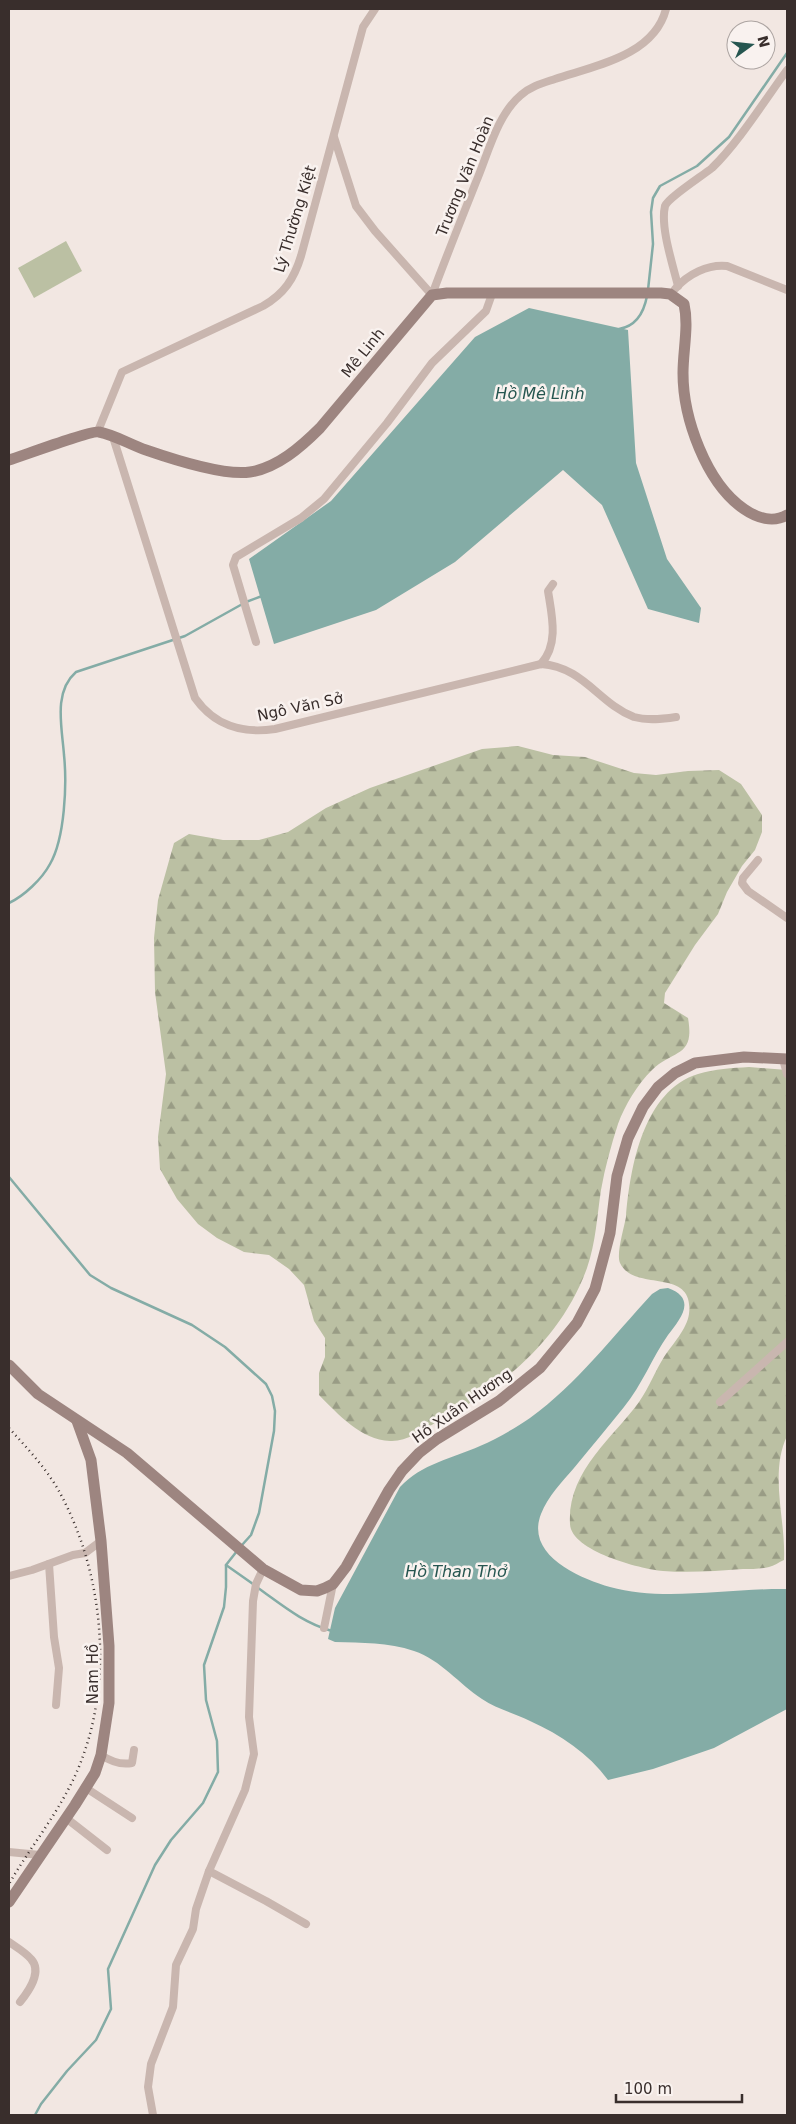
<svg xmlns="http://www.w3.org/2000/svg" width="796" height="2124" font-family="'DejaVu Sans',sans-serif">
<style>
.forest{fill:url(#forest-firs)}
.green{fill:#bbc0a3}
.water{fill:#84aca6}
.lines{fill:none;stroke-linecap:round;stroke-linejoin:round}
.stream{stroke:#84aca6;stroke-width:2.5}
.street{stroke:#c9b6af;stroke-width:8}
.secondary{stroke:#9d8580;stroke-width:11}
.rail{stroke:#392e2c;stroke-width:2.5;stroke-dasharray:1 4;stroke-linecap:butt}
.labels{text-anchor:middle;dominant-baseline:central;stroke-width:5;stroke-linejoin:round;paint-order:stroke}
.street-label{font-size:15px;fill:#392e2c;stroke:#f9f2ef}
.water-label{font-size:16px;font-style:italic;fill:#265650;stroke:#f9f2ef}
</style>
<defs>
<pattern id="forest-firs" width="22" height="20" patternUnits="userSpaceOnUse" patternTransform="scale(1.25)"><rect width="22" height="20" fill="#bbc0a3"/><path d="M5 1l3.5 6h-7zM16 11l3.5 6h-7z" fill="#999c85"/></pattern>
</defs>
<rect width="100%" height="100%" fill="#f2e7e2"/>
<g class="forest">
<path d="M 518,746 L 553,755 L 585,757 L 634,773 L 656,775 L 688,771 L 719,770 L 741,784 L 762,815 L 762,832 L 755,850 L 742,866 L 727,892 L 718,914 L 695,945 L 665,993 L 664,1003 L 688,1018 C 695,1058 674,1049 652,1070 C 637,1085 625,1105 618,1124 C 611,1146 605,1167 601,1190 C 597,1216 596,1242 587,1268 C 561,1340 501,1389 435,1423 C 421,1431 406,1442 390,1441 C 361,1440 338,1414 319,1395 L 319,1373 L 325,1357 L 325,1338 L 314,1321 L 304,1285 L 289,1269 L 269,1255 L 244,1252 L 217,1238 L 198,1224 L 177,1199 L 160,1169 L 158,1137 L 166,1074 L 155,992 L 154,938 L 158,900 L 174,843 L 189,834 L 223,840 L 259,840 L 288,832 L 326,808 L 370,788 L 482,749 Z"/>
<path d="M 749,1067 L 787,1070 L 787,1436 C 769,1474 786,1520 784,1560 C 779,1562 774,1566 769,1567 C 761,1569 751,1569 743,1569 C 716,1571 690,1573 663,1571 C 640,1569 571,1551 570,1524 C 567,1472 612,1439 639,1402 C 649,1388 655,1371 664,1357 C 672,1345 687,1329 689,1314 C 695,1266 634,1293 620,1263 C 616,1254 624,1228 626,1217 C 630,1168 643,1091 698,1074 C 715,1069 732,1068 749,1067 Z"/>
</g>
<polygon class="green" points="66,241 82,271 34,298 18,268"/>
<g class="water">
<polygon points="529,308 628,330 636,463 667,559 701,608 699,623 648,609 602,505 563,470 455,562 376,610 274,644 249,559 331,501 475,337"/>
<path d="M 668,1288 C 698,1299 680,1319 668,1335 C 652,1358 642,1385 624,1407 C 608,1427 591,1447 574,1468 C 562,1482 548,1496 541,1514 C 525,1555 579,1578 610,1587 C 663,1602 731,1588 787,1589 L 787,1709 L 714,1748 L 653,1769 L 608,1780 C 588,1753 561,1735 530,1721 C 515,1713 496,1709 482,1699 C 459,1684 441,1660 414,1651 C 388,1642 362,1643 335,1642 L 328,1639 L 335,1608 L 400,1487 C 421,1464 453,1458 480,1446 C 497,1439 515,1428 530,1418 C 577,1384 613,1336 652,1294 L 660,1289 Z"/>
</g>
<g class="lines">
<g class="stream">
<polyline points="648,290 653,244 651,212 653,198 660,186 697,166 729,137 787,53"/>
<path d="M 619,329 C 637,326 644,312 647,296"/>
<path d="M 9,903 C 24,896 42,879 50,864 C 65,838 67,784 64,755 C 62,727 53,692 76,672 L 185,636 L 246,602 L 262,596"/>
<polyline points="9,1177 90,1275 111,1288 192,1325 225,1347 266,1384 272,1396 275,1411 274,1431 259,1513 251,1535 242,1545"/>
<polyline points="226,1565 253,1584"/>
<path d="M 258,1588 C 282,1605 303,1623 332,1631"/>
<polyline points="35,2115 41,2104 67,2071 96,2040 111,2009 108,1969 155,1865 171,1840 203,1803 218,1772 217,1741 206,1700 204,1665 224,1607 226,1587 226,1565 237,1551"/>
</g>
<g class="street">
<path d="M 334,137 L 356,206 L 375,231 L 432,295 C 446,257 461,220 476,182 C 488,154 497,115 521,95 C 531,86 543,83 555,79 C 594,66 654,56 666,9"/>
<path d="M 678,286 C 673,265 660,227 665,206 C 668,198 702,176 712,168 C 738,143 765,100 787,70"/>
<path d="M 675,289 C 688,274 708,264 727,266 L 787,290"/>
<path d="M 98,431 L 122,372 L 263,306 C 284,294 294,279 301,256 L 363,27 L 375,9"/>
<path d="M 113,437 L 195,698 C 215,726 242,734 275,729 L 541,664 C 584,667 598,703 634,717 C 648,721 663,719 676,717"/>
<polyline points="256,642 233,565 236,557 301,518 324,499 387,423 432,363 486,311 492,294"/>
<path d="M 541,664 C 559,644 552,616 548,591 L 553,584"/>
<polyline points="758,860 743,878 742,883 748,891 787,918"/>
<polyline points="783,1059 787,1074"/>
<polyline points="720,1402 787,1342"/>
<polyline points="49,1564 54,1637 59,1668 56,1705"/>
<polyline points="9,1576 32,1570 73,1555 85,1553 101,1541"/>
<polyline points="324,1628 333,1584"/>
<path d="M 101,1755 C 110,1761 121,1765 132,1763 L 134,1750"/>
<polyline points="86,1788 132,1818"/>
<polyline points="66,1818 107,1850"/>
<polyline points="9,1852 40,1855"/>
<polyline points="209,1871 266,1901 306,1924"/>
<path d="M 9,1942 C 16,1947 25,1952 31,1959 C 43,1972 28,1992 20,2002"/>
<polyline points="153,2115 148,2087 151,2064 173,2007 176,1965 193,1929 196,1909 209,1871 245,1790 254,1754 249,1717 253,1601 256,1584 263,1569"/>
</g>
<g class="secondary">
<path d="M 9,460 C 22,456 92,430 99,432 C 115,435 131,445 146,450 C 172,459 223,476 250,472 C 277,468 301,447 320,428 L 432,295 L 447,293 L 661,293 L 670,294 L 684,304 C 689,326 683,350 683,373 C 683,418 706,483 744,509 C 757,518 773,523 787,515"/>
<polyline points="9,1365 38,1394 127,1453 263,1569 301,1590 317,1591 325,1588 333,1584 346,1567 389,1490 402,1471 419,1453 437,1439 499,1401 540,1368 577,1323 595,1289 610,1233 617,1176 628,1138 643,1107 658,1087 675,1073 695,1063 744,1057 787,1059"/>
<polyline points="9,1902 75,1805 95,1773 101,1755 109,1703 109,1646 101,1541 91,1460 77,1421"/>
</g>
<path class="rail" d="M 9,1428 C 27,1448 47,1469 60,1493 C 107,1580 116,1699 69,1788 C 52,1821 28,1851 9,1884"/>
</g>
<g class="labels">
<g class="street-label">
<text transform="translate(465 176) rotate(-68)">Trương Văn Hoàn</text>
<text transform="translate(295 219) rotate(-73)">Lý Thường Kiệt</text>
<text transform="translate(363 353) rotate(-51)">Mê Linh</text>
<text transform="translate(300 707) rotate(-12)">Ngô Văn Sở</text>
<text transform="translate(462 1406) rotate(-35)">Hồ Xuân Hương</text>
<text transform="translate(93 1674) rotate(-90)">Nam Hồ</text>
</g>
<g class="water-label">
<text x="540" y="393">Hồ Mê Linh</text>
<text x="456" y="1571">Hồ Than Thở</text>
</g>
</g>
<rect width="796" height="2124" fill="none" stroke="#392e2c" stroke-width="20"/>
<g transform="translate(751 45) rotate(75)"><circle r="24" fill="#f9f2ef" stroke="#aca4a1"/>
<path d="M0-4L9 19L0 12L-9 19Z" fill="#265650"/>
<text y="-8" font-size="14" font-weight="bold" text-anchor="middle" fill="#392e2c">N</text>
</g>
<path d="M616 2094v8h126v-8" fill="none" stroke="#392e2c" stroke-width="2.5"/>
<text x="624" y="2094" font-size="15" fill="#392e2c" stroke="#f9f2ef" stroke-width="4" paint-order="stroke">100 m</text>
</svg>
